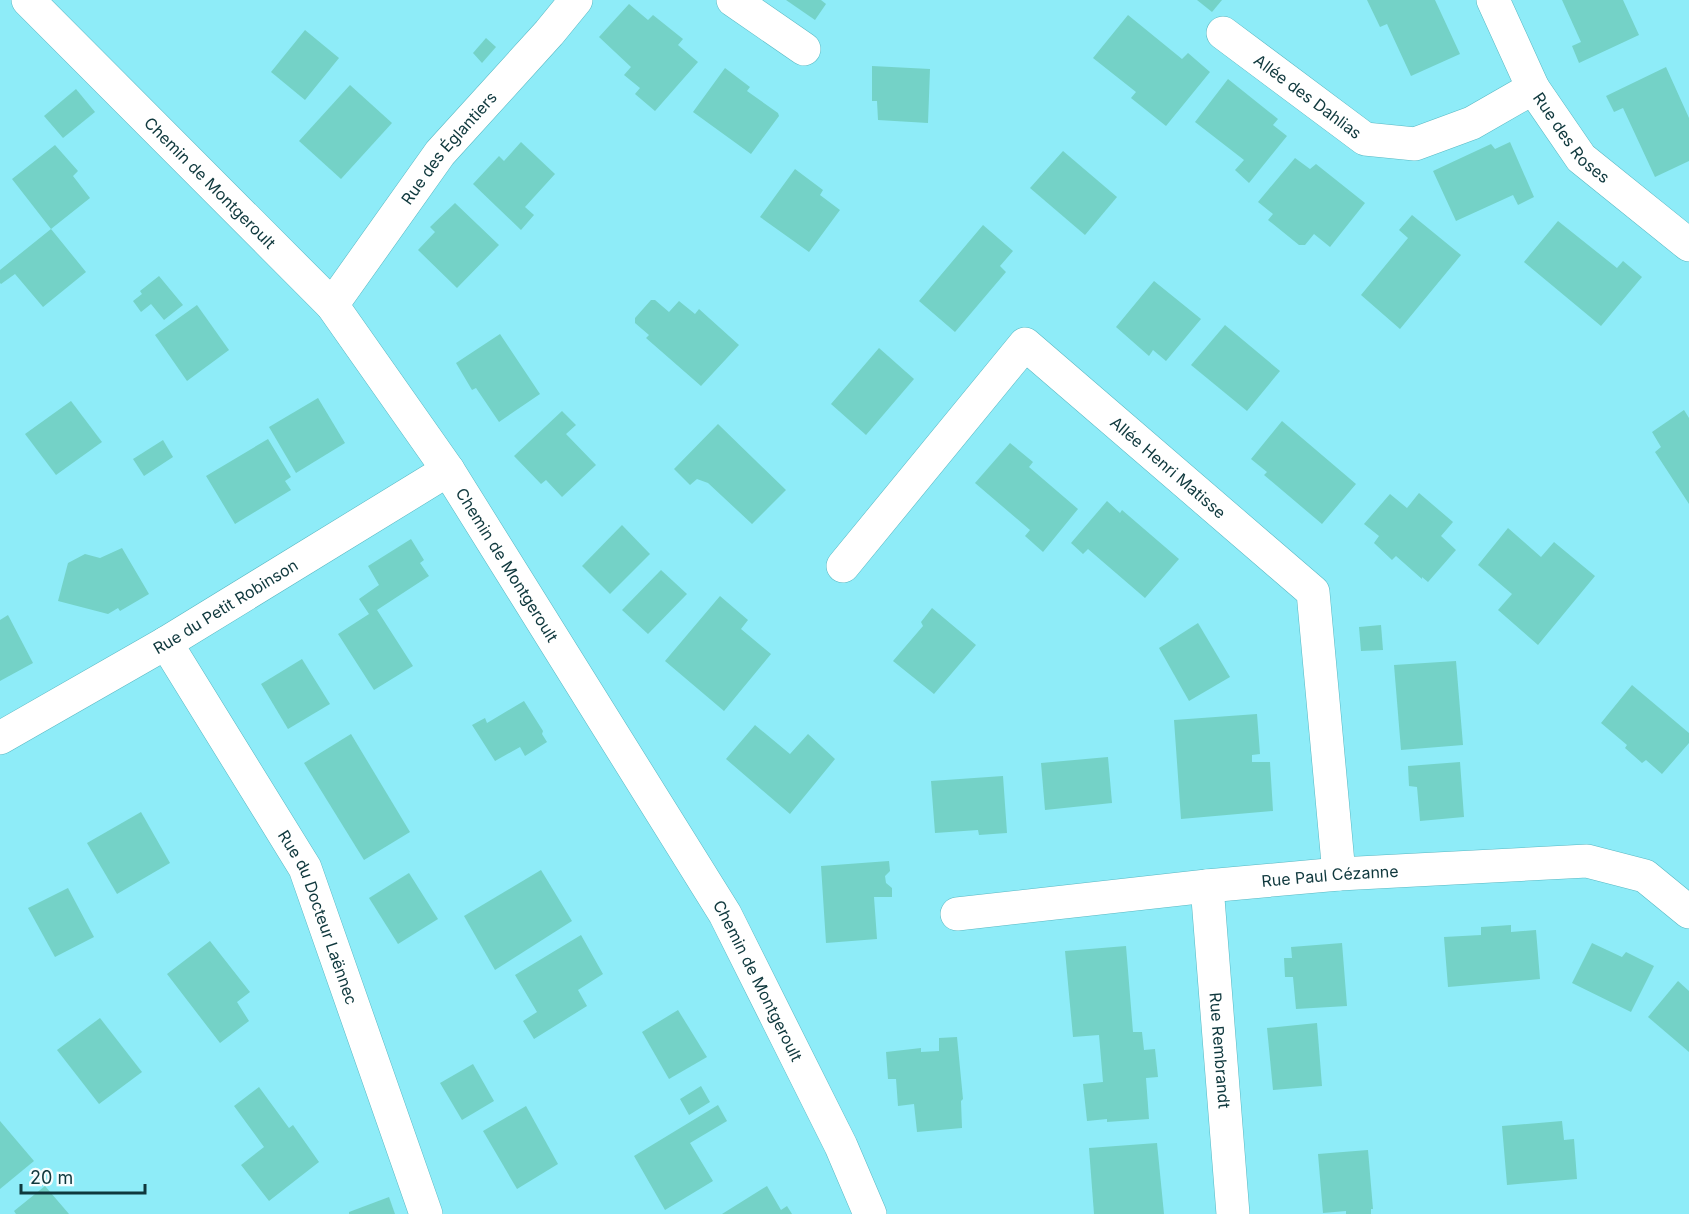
<svg xmlns="http://www.w3.org/2000/svg" width="1689" height="1214" font-family="Inter,sans-serif">
<style>
.building{fill:#74d2c7}
.lines{fill:none;stroke-linecap:round;stroke-linejoin:round}
.minor-casing{stroke:#58b8c3;stroke-width:34}
.tertiary-casing{stroke:#58b8c3;stroke-width:34}
.minor{stroke:#fff;stroke-width:33}
.tertiary{stroke:#fff;stroke-width:33}
.labels{text-anchor:middle;dominant-baseline:central;stroke-width:4.5;stroke-linejoin:round;paint-order:stroke}
.street-label{font-size:16px;fill:#0f383d;stroke:#f5fdfe}
</style>
<rect width="100%" height="100%" fill="#8eecf8"/>
<g class="building">
<polygon points="786,0 821,0 826,4 815,20"/>
<polygon points="1197,0 1222,0 1212,12"/>
<polygon points="1367,0 1435,0 1460,54 1411,76 1387,24 1380,27"/>
<polygon points="1562,0 1623,0 1639,35 1579,63 1572,46 1581,42"/>
<polygon points="629,4 648,20 653,15 683,39 678,45 698,62 655,111 635,94 640,88 624,75 631,67 599,37"/>
<polygon points="1128,15 1182,59 1188,53 1210,72 1166,126 1131,98 1136,92 1093,58"/>
<polygon points="305,30 339,58 305,100 271,72"/>
<polygon points="486,38 496,47 482,63 473,53"/>
<polygon points="872,66 930,69 928,123 878,120 877,101 872,101"/>
<polygon points="1666,67 1689,118 1689,161 1655,177 1623,108 1614,112 1606,96"/>
<polygon points="725,68 750,87 747,91 778,113 779,116 751,154 693,112"/>
<polygon points="1228,79 1278,119 1273,125 1287,136 1249,183 1235,170 1244,160 1195,122"/>
<polygon points="350,85 392,123 341,179 299,141"/>
<polygon points="76,89 95,112 63,138 44,116"/>
<polygon points="521,142 555,174 525,207 534,215 521,230 473,184 499,156 504,161"/>
<polygon points="1510,142 1534,197 1518,205 1513,195 1456,221 1433,171 1491,144 1495,149"/>
<polygon points="55,145 78,171 73,176 90,198 51,229 12,179"/>
<polygon points="1063,151 1117,197 1085,235 1030,188"/>
<polygon points="1295,158 1310,169 1316,164 1365,203 1330,247 1314,234 1305,245 1299,245 1268,220 1273,214 1258,202"/>
<polygon points="795,169 823,190 820,195 840,210 809,252 760,217"/>
<polygon points="455,203 499,245 457,288 418,250 435,232 430,227"/>
<polygon points="1412,215 1461,255 1400,329 1361,295 1408,238 1399,230"/>
<polygon points="1558,221 1617,268 1623,261 1642,277 1601,326 1524,262"/>
<polygon points="983,225 1013,251 1000,266 1006,272 955,332 919,301"/>
<polygon points="51,229 86,272 43,307 15,274 1,284 0,283 0,270"/>
<polygon points="159,276 183,305 164,320 151,304 141,312 133,301 142,294 140,291"/>
<polygon points="1154,281 1201,319 1166,361 1153,350 1149,356 1116,327"/>
<polygon points="651,300 655,300 669,312 679,301 695,314 699,309 739,345 701,386 646,338 649,335 635,323 635,318"/>
<polygon points="197,305 229,350 187,381 155,335"/>
<polygon points="1225,325 1280,371 1247,411 1191,365"/>
<polygon points="500,334 540,394 499,422 476,388 472,390 456,363"/>
<polygon points="879,348 914,379 866,435 831,404"/>
<polygon points="318,398 345,443 296,473 269,427"/>
<polygon points="71,401 102,442 56,475 25,434"/>
<polygon points="1684,410 1689,418 1689,504 1655,452 1661,447 1652,432"/>
<polygon points="562,411 576,425 566,434 596,465 562,497 546,480 541,484 514,456"/>
<polygon points="1282,421 1356,484 1322,524 1264,475 1267,472 1251,459"/>
<polygon points="718,424 786,490 752,524 708,483 697,479 690,485 674,469"/>
<polygon points="268,439 291,477 285,481 291,490 235,524 206,476"/>
<polygon points="163,440 173,457 144,476 133,459"/>
<polygon points="1010,443 1033,462 1029,467 1078,509 1043,552 1025,536 1030,530 975,483"/>
<polygon points="1419,493 1453,522 1441,536 1456,550 1428,582 1422,577 1422,579 1396,556 1392,560 1374,543 1379,536 1364,524 1390,494 1407,508"/>
<polygon points="1107,501 1120,513 1122,510 1179,559 1145,598 1088,549 1083,554 1071,543"/>
<polygon points="622,525 650,554 610,594 582,566"/>
<polygon points="1508,528 1541,557 1554,542 1595,576 1538,645 1498,610 1512,594 1478,565"/>
<polygon points="411,539 424,560 420,563 429,576 377,610 413,666 374,690 338,634 369,614 359,599 379,585 368,566"/>
<polygon points="122,548 149,594 120,611 118,608 108,614 58,601 68,563 85,554 100,558"/>
<polygon points="661,570 687,594 648,634 622,610"/>
<polygon points="720,596 748,620 741,629 771,654 724,711 665,661"/>
<polygon points="932,608 976,645 934,694 893,661 923,626 921,622"/>
<polygon points="8,615 33,663 0,681 0,620"/>
<polygon points="1198,623 1230,677 1189,701 1159,648"/>
<polygon points="1381,625 1383,650 1361,651 1359,627"/>
<polygon points="302,659 330,704 288,729 261,684"/>
<polygon points="1456,661 1463,745 1401,750 1394,665"/>
<polygon points="1632,685 1689,733 1689,743 1662,774 1646,760 1642,763 1625,748 1627,745 1601,723"/>
<polygon points="524,701 543,731 542,734 547,742 525,756 520,747 495,761 472,725 485,718 487,723"/>
<polygon points="1257,714 1260,754 1252,755 1252,762 1270,762 1273,811 1181,819 1174,720"/>
<polygon points="755,725 790,754 808,734 835,759 790,814 726,759"/>
<polygon points="351,734 410,832 364,860 304,763"/>
<polygon points="1108,757 1112,803 1045,810 1041,763"/>
<polygon points="1460,762 1464,817 1420,821 1417,787 1409,786 1408,766"/>
<polygon points="1003,776 1007,833 979,835 978,830 935,833 931,781"/>
<polygon points="141,812 170,863 117,894 87,843"/>
<polygon points="889,861 890,871 885,876 886,883 892,888 892,897 874,897 877,939 826,943 821,866"/>
<polygon points="541,870 572,921 495,970 464,916"/>
<polygon points="409,873 438,919 398,944 369,898"/>
<polygon points="68,888 94,937 55,957 28,908"/>
<polygon points="1511,925 1511,932 1536,930 1540,979 1448,987 1444,937 1481,935 1481,927"/>
<polygon points="581,935 603,974 578,990 587,1006 534,1039 523,1021 537,1012 515,975"/>
<polygon points="210,941 250,992 237,1002 249,1021 220,1043 167,974"/>
<polygon points="1342,943 1347,1006 1296,1009 1293,977 1285,977 1284,958 1292,958 1291,947"/>
<polygon points="1592,943 1622,957 1626,952 1654,966 1631,1012 1572,983"/>
<polygon points="1126,946 1133,1032 1142,1032 1144,1050 1155,1049 1158,1077 1146,1078 1149,1119 1107,1122 1107,1119 1087,1121 1083,1084 1103,1082 1099,1035 1073,1037 1065,951"/>
<polygon points="1678,981 1689,991 1689,1052 1648,1017"/>
<polygon points="678,1010 707,1057 669,1079 642,1032"/>
<polygon points="100,1018 142,1072 99,1104 57,1050"/>
<polygon points="1317,1023 1322,1086 1273,1090 1267,1028"/>
<polygon points="957,1037 963,1099 961,1101 962,1128 917,1132 914,1104 898,1106 896,1079 888,1079 886,1052 921,1048 921,1052 939,1051 939,1038"/>
<polygon points="473,1064 494,1101 462,1120 440,1083"/>
<polygon points="701,1086 710,1102 689,1115 680,1099"/>
<polygon points="259,1087 289,1128 293,1125 319,1162 269,1201 241,1165 264,1147 234,1106"/>
<polygon points="718,1105 727,1121 690,1143 713,1181 665,1210 634,1156"/>
<polygon points="526,1106 558,1164 517,1189 483,1131"/>
<polygon points="0,1121 34,1161 0,1189"/>
<polygon points="1562,1121 1564,1140 1574,1139 1577,1179 1507,1185 1502,1126"/>
<polygon points="1157,1143 1164,1214 1094,1214 1089,1148"/>
<polygon points="1368,1150 1373,1209 1371,1209 1371,1214 1346,1214 1346,1211 1323,1213 1318,1154"/>
<polygon points="45,1186 69,1214 16,1214 14,1211"/>
<polygon points="767,1186 781,1210 787,1206 792,1214 722,1214"/>
<polygon points="389,1197 395,1214 349,1214 349,1212"/>
</g>
<g class="lines">
<g class="minor-casing">
<g id="minor">
<polyline points="733,0 804,49"/>
<path id="s1" d="M 1493,0 L 1533,88 L 1581,158 L 1689,245"/>
<path id="s2" d="M 1223,33 L 1365,139 L 1415,144 L 1472,123 L 1533,88"/>
<path id="s3" d="M 332,305 L 440,153 L 549,33 L 576,0"/>
<path id="s4" d="M 843,566 L 1025,344 L 1313,592 L 1339,874"/>
<path id="s5" d="M 166,643 L 305,868 L 426,1214"/>
<path id="s6" d="M 0,738 L 166,643 L 448,470"/>
<path id="s7" d="M 1207,886 L 1233,1214"/>
<path id="s8" d="M 957,914 L 1207,886 L 1339,874 L 1587,861 L 1645,876 L 1689,912"/>
</g>
</g>
<g class="tertiary-casing">
<g id="tertiary">
<path id="s9" d="M 28,0 L 332,305 L 448,470 L 725,914 L 841,1146 L 870,1214"/>
</g>
</g>
<use href="#minor" class="minor"/>
<use href="#tertiary" class="tertiary"/>
</g>
<g class="labels">
<g class="street-label">
<text stroke="none"><textPath href="#s2" startOffset="106">Allée des Dahlias</textPath></text>
<text stroke="none"><textPath href="#s1" startOffset="160">Rue des Roses</textPath></text>
<text stroke="none"><textPath href="#s3" startOffset="196">Rue des Églantiers</textPath></text>
<text stroke="none"><textPath href="#s9" startOffset="258">Chemin de Montgeroult</textPath></text>
<text stroke="none"><textPath href="#s4" startOffset="476">Allée Henri Matisse</textPath></text>
<text stroke="none"><textPath href="#s9" startOffset="744">Chemin de Montgeroult</textPath></text>
<text stroke="none"><textPath href="#s6" startOffset="261">Rue du Petit Robinson</textPath></text>
<text stroke="none"><textPath href="#s8" startOffset="375">Rue Paul Cézanne</textPath></text>
<text stroke="none"><textPath href="#s5" startOffset="315">Rue du Docteur Laënnec</textPath></text>
<text stroke="none"><textPath href="#s9" startOffset="1230">Chemin de Montgeroult</textPath></text>
<text stroke="none"><textPath href="#s7" startOffset="165">Rue Rembrandt</textPath></text>
</g>
</g>
<path d="M21 1184v9h124v-9" fill="none" stroke="#0f383d" stroke-width="3"/>
<text x="30" y="1184" font-size="18" fill="#0f383d" stroke="#f5fdfe" stroke-width="4.5" paint-order="stroke">20 m</text>
</svg>
